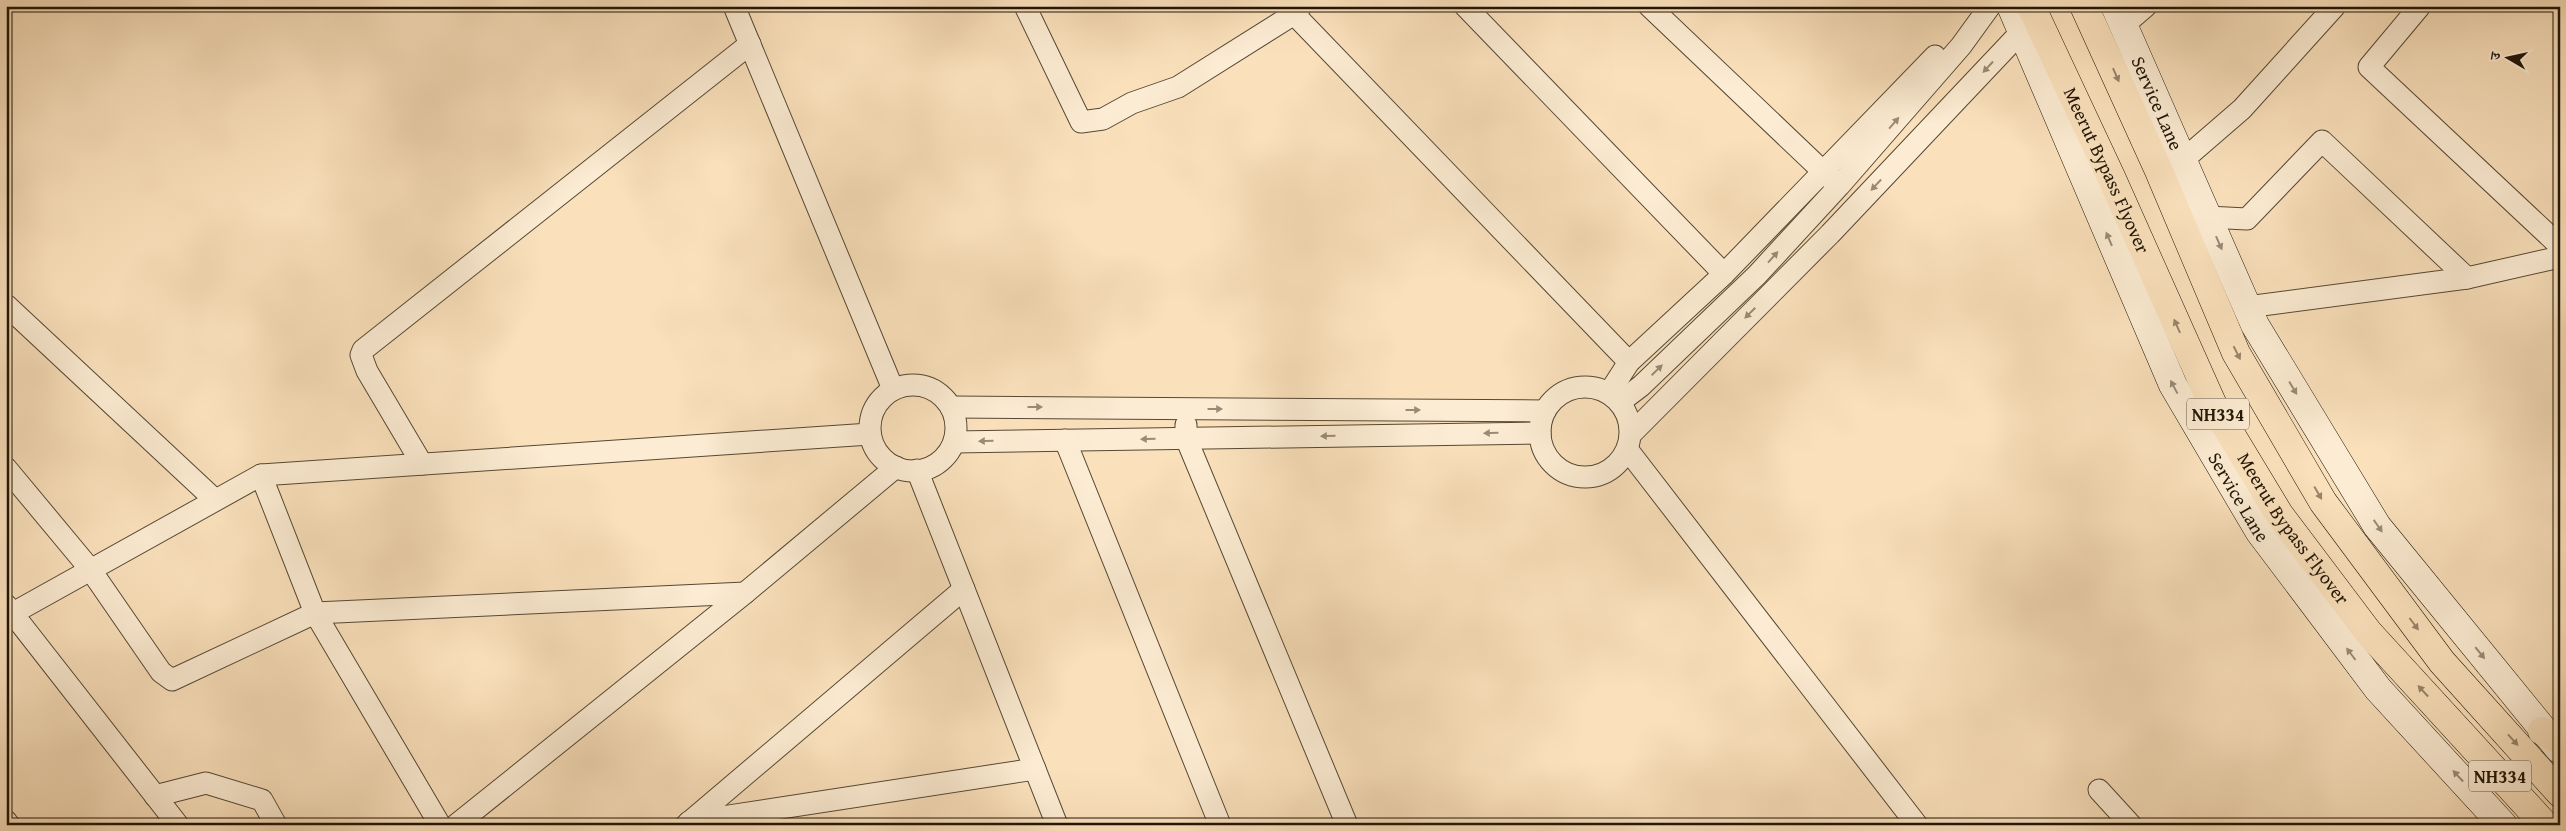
<svg xmlns="http://www.w3.org/2000/svg" width="2566" height="831" font-family="'Gentium Book Plus','Noto Serif Devanagari',serif">
<style>
.lines{fill:none;stroke-linecap:round;stroke-linejoin:round}
.street-casing{stroke:#564834;stroke-width:23}
.secondary-casing{stroke:#201507;stroke-width:29}
.highway-casing{stroke:#201507;stroke-width:29}
.street{stroke:#fcecd3;stroke-width:21}
.secondary{stroke:#fcecd3;stroke-width:28}
.highway{stroke:#fae1bc;stroke-width:28}
.oneway{fill:#998b77}
.oneway2{fill:#98856b}
.labels{text-anchor:middle;dominant-baseline:central;stroke-width:4.5;stroke-linejoin:round;paint-order:stroke}
.shield{fill:#fcecd3;stroke:#625644;stroke-width:1}
.shield-label{font-size:18px;font-weight:bold;fill:#201507}
.street-label{font-size:19px;fill:#201507;stroke:#fcecd3}
</style>
<rect width="100%" height="100%" fill="#fae1bc"/>
<filter id="stains"><feTurbulence type="fractalNoise" baseFrequency=".004" numOctaves="4"/><feColorMatrix values="0 0 0 0 .2 0 0 0 0 .09 0 0 0 0 .02 0 0 0 .5 -.17"/></filter>
<radialGradient id="worn" r=".72"><stop offset=".6" stop-color="#630" stop-opacity="0"/><stop offset="1" stop-color="#630" stop-opacity=".3"/></radialGradient>
<g class="lines">
<g class="street-casing">
<g id="street">
<polyline points="734,6 893,389"/>
<polyline points="1025,6 1081,122 1103,119 1132,103 1178,87 1294,14 1301,6"/>
<polyline points="1465,6 1724,274"/>
<polyline points="1649,6 1833,181"/>
<polyline points="2420,6 2369,67 2560,246"/>
<polyline points="1294,14 1629,362"/>
<polyline points="2124,25 2146,6"/>
<polyline points="2183,160 2242,109 2335,6"/>
<polyline points="2207,217 2247,219 2322,141 2467,278"/>
<polyline points="6,305 215,500"/>
<polyline points="2247,307 2467,278 2560,257"/>
<circle cx="913" cy="428" r="43"/>
<circle cx="1585" cy="432" r="45"/>
<polyline points="1609,393 1629,362 1724,274 1935,56"/>
<polyline points="1620,402 1641,386 1757,275 1839,186 1961,46 1990,6"/>
<polyline points="951,407 1545,411"/>
<polyline points="1186,425 1186,438 1347,825"/>
<polyline points="1631,434 1830,234 2022,31 2033,24"/>
<polyline points="1065,440 1220,825"/>
<polyline points="954,442 1540,433"/>
<polyline points="1627,449 1917,825"/>
<polyline points="422,464 367,371 361,355 363,350 750,44"/>
<polyline points="6,468 90,569 161,672 172,680 315,613 745,593"/>
<polyline points="917,470 1057,825"/>
<polyline points="261,475 315,613 440,825"/>
<polyline points="6,605 178,825"/>
<polyline points="6,617 261,475 870,434"/>
<polyline points="2099,790 2131,825"/>
<polyline points="155,796 206,783 262,800 276,825"/>
<polyline points="6,821 9,825"/>
<polyline points="689,822 1035,769"/>
<polyline points="456,825 745,593 896,467"/>
<polyline points="686,825 964,589"/>
</g>
</g>
<g class="secondary-casing">
<g id="secondary">
<path id="s1" d="M 2011,6 L 2173,385 L 2259,531 L 2378,689 L 2503,825"/>
<path id="s2" d="M 2115,6 L 2255,325 L 2377,526 L 2559,749"/>
</g>
</g>
<g class="highway-casing">
<g id="highway">
<path id="s3" d="M 2031,6 L 2112,179 L 2212,403 L 2279,514 L 2368,632 L 2545,825"/>
<polyline points="2084,6 2159,171 2236,353 2323,502 2442,662 2560,793"/>
<polyline points="2542,731 2560,740"/>
</g>
</g>
<use href="#street" class="street"/>
<use href="#secondary" class="secondary"/>
<use href="#highway" class="highway"/>
</g>
<defs><path id="oneway-solid" d="M-6-.8H1V-3.2L6.5 0L1 3.2V.8H-6Z" transform="scale(1.25)"/></defs>
<g class="oneway">
<use href="#oneway-solid" transform="translate(1988 67) rotate(133)"/>
<use href="#oneway-solid" transform="translate(1894 123) rotate(-49)"/>
<use href="#oneway-solid" transform="translate(1876 185) rotate(133)"/>
<use href="#oneway-solid" transform="translate(2109 239) rotate(-113)"/>
<use href="#oneway-solid" transform="translate(2219 243) rotate(66)"/>
<use href="#oneway-solid" transform="translate(1773 257) rotate(-48)"/>
<use href="#oneway-solid" transform="translate(1750 313) rotate(135)"/>
<use href="#oneway-solid" transform="translate(1657 370) rotate(-44)"/>
<use href="#oneway-solid" transform="translate(2174 387) rotate(-118)"/>
<use href="#oneway-solid" transform="translate(2293 388) rotate(59)"/>
<use href="#oneway-solid" transform="translate(1035 407)"/>
<use href="#oneway-solid" transform="translate(1215 409)"/>
<use href="#oneway-solid" transform="translate(1413 410)"/>
<use href="#oneway-solid" transform="translate(1491 433) rotate(179)"/>
<use href="#oneway-solid" transform="translate(1328 436) rotate(179)"/>
<use href="#oneway-solid" transform="translate(1148 439) rotate(179)"/>
<use href="#oneway-solid" transform="translate(986 441) rotate(179)"/>
<use href="#oneway-solid" transform="translate(2378 526) rotate(55)"/>
<use href="#oneway-solid" transform="translate(2480 653) rotate(51)"/>
<use href="#oneway-solid" transform="translate(2351 654) rotate(-127)"/>
<use href="#oneway-solid" transform="translate(2458 776) rotate(-133)"/>
</g>
<g class="oneway2">
<use href="#oneway-solid" transform="translate(2116 75) rotate(66)"/>
<use href="#oneway-solid" transform="translate(2177 326) rotate(-114)"/>
<use href="#oneway-solid" transform="translate(2237 353) rotate(63)"/>
<use href="#oneway-solid" transform="translate(2318 493) rotate(60)"/>
<use href="#oneway-solid" transform="translate(2414 624) rotate(53)"/>
<use href="#oneway-solid" transform="translate(2423 691) rotate(-133)"/>
<use href="#oneway-solid" transform="translate(2513 740) rotate(48)"/>
</g>
<g class="labels">
<g class="shield">
<rect x="2187" y="398.5" width="62" height="31" rx="4"/>
<rect x="2469" y="760.5" width="62" height="31" rx="4"/>
</g>
<g class="shield-label">
<text x="2218" y="414">NH334</text>
<text x="2500" y="776">NH334</text>
</g>
<g class="street-label">
<text stroke="none"><textPath href="#s2" startOffset="106">Service Lane</textPath></text>
<text stroke="none"><textPath href="#s3" startOffset="181">Meerut Bypass Flyover</textPath></text>
<text stroke="none"><textPath href="#s1" startOffset="542">Service Lane</textPath></text>
<text stroke="none"><textPath href="#s3" startOffset="586">Meerut Bypass Flyover</textPath></text>
</g>
</g>
<rect width="2566" height="831" fill="none" stroke="#fae1bc" stroke-width="25"/>
<rect x="8" y="8" width="2551" height="816" fill="none" stroke="#201507" stroke-width="2.5"/>
<rect x="12" y="12" width="2541" height="806" fill="none" stroke="#201507"/>
<g transform="translate(2508 58) rotate(279)" stroke="#fcecd3" stroke-width="4" paint-order="stroke">
<path d="M0-4L9 19L0 12L-9 19Z" fill="#201507"/>
<text y="-8" font-size="14" font-weight="bold" text-anchor="middle" fill="#201507">उ</text>
</g>
<rect width="100%" height="100%" filter="url(#stains)"/>
<rect width="100%" height="100%" fill="url(#worn)"/>
</svg>
